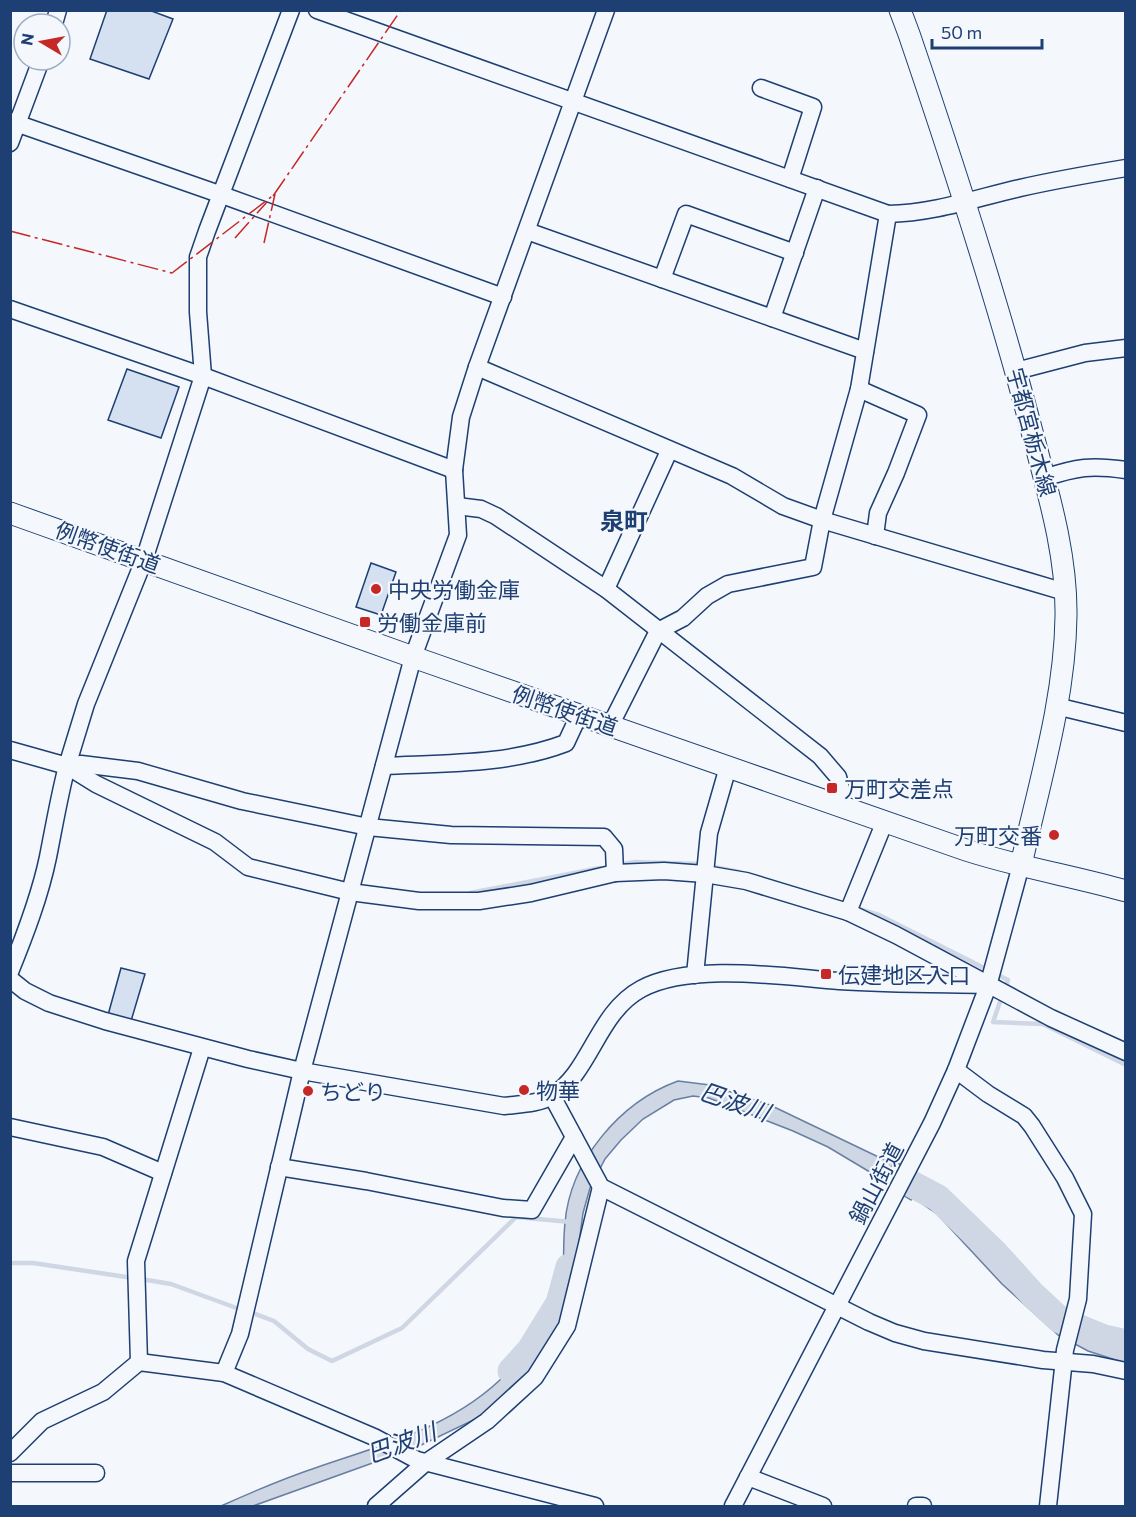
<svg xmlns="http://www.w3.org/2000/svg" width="1136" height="1517" font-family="Commissioner,'Noto Sans JP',sans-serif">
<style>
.water{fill:#cfd7e4;stroke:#687fa3;stroke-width:1.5}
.pier{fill:#f4f7fb;stroke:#687fa3;stroke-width:1.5}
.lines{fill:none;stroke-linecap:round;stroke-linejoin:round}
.stream{stroke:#cfd7e4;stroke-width:4.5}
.river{stroke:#cfd7e4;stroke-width:27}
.building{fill:#d5e0f0;stroke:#1d3f73;stroke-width:1.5}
.minor-casing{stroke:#1d3f73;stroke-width:19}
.major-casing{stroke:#1d3f73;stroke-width:23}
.minor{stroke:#f4f7fb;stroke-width:16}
.major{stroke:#f4f7fb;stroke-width:21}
.power{stroke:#c62828;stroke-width:1.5;stroke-dasharray:21 4.5 3 4.5;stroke-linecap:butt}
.poi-dot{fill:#c62828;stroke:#f4f7fb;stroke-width:2}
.labels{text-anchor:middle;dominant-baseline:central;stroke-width:4.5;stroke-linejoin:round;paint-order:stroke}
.street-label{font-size:22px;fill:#1d3f73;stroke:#f4f7fb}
.poi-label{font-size:22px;fill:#1d3f73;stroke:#f4f7fb;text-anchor:start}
.neighbourhood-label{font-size:24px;font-weight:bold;fill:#1d3f73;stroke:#f4f7fb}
.water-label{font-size:24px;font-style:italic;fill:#1d3f73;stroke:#f4f7fb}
</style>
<rect width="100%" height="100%" fill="#f4f7fb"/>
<path class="water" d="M 678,1081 L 710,1085 L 770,1105 L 891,1163 L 928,1183 L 938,1199 L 1004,1262 L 1010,1272 L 1064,1323 L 1075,1330 L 1091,1338 L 1125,1349 L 1125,1363 L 1088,1351 L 1058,1335 L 1002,1284 L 937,1214 L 915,1199 L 828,1147 L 793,1131 L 709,1098 L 693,1096 L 674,1100 L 643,1119 L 621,1140 L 605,1159 L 590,1188 L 583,1213 L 572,1295 L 547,1354 L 484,1415 L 417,1447 L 253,1506 L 221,1506 C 252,1492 285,1478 318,1467 C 385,1444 456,1426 507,1373 C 525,1355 549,1333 558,1309 C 566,1286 562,1248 565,1223 C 570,1161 620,1102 678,1081 Z"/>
<polygon class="pier" points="894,1161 923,1177 911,1200 883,1183"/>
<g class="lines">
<g class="stream">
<polyline points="617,865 635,862 701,864"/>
<polyline points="709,866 739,872"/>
<polyline points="470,893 600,868"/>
<polyline points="859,909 879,915 1008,980 1005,989"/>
<polyline points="1002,996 993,1022 1043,1024 1126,1065"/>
<polyline points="10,1263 33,1263 133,1278"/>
<polyline points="141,1279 171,1284 242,1310"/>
<polyline points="250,1312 274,1321 308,1349 332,1361 402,1328 516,1217 571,1222"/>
</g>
<g class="river">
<polyline points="906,1181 938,1198 996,1254 1033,1295 1060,1320 1104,1338 1126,1343"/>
<polyline points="511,1371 530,1350 559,1303 569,1267"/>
</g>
</g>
<g class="building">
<polygon points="107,10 149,10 173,19 149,79 90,59"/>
<polygon points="127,369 179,387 161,438 108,420"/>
<polygon points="371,563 396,572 381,615 356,607"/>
<polygon points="121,968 145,974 131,1021 108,1015"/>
</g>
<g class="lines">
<g class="minor-casing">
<g id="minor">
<path d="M 317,10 L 888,214 C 935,213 976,198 1020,188 C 1055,180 1090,174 1126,168"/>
<polyline points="54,24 58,10"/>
<polyline points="761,88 813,107 790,179"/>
<polyline points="10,121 222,195 503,297"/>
<polyline points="10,143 41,60"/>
<polyline points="527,231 865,351"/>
<polyline points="662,279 686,214 795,253"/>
<polyline points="10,309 203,376 454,470"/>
<polyline points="772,318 817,188"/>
<polyline points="477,367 732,476 783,506 822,520 1065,592"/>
<polyline points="1016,371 1085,353 1126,348"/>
<polyline points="859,389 918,415 896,473 878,513 875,536"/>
<path d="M 1044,478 C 1077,467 1091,465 1126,470"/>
<polyline points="457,506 481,509 496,516 606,589 820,756 838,777 842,792 841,805"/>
<polyline points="606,589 669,451"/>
<polyline points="1056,706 1126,723"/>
<polyline points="610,726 658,631 683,618 707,596 728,584 813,567 822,520 859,389 888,214"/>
<polyline points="10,750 67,766 86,704 144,560 203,376 198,312 198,257 207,231 291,10"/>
<polyline points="67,766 96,784 215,842 248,867 350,892 419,901 479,901 531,893 615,873 664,871 705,874 746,881 848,912 896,935 1051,1018 1126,1052"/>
<polyline points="67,766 81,764 138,771 242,801 368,827 451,835 604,837 614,849 615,873"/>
<path d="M 384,766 C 446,763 508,765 566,743 L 579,715"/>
<polyline points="848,912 885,821"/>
<path d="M 10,972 C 25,935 40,896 48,857 C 54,827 59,797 67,766"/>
<polyline points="695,975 709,833 728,767"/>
<path d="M 10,979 L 25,991 L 49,1003 L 105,1021 L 248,1059 L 302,1071 L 504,1106 C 520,1104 538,1104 552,1096 C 591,1072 597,1013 641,989 C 691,962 784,977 839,981 C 887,984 936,984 984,985"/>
<polyline points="956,1070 988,1094 1024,1116 1032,1126 1065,1178 1083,1214 1078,1299 1065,1350 1048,1506"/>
<polyline points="552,1096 601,1187 869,1322 895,1333 924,1341 1043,1360 1093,1364 1126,1371"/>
<polyline points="10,1127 103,1147 163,1173"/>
<polyline points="279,1167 366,1181 503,1208 532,1210 574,1137"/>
<polyline points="139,1362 136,1261 202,1048"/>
<polyline points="224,1373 240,1334 302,1071 413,657 458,535 454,470 461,417 477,367 606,10"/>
<polyline points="10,1453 42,1421 103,1392 139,1362 224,1373 374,1437 417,1460 595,1506"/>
<polyline points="10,1473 96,1473"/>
<polyline points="748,1477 823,1506"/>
<polyline points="376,1506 425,1463 487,1421 535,1377 567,1326 601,1187"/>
<polyline points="733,1506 932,1123 956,1070 988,986 1021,865"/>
<polyline points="916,1506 923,1506"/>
</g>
</g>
<g class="major-casing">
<g id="major">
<path d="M 900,10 L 909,34 C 953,163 995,292 1030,424 C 1046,486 1067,551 1066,616 C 1065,700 1039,784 1021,865"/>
<path d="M 10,513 L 413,657 L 966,850 C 1018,867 1073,876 1126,891"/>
</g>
</g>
<use href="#minor" class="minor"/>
<use href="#major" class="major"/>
<g class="power">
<polyline points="273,196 401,10"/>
<polyline points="10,231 172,273 275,194"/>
<polyline points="235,238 267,202"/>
<polyline points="264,243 275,194"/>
</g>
</g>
<g class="poi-dot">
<circle cx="376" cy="589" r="6"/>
<rect x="359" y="616" width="12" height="12" rx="3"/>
<rect x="826" y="782" width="12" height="12" rx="3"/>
<circle cx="1054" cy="835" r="6"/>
<rect x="820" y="968" width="12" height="12" rx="3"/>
<circle cx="524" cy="1090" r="6"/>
<circle cx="308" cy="1091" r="6"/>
</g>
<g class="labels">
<g class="street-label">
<text transform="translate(1032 432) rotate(75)">宇都宮栃木線</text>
<text transform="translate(108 547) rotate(20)">例幣使街道</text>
<text transform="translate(565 710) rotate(19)">例幣使街道</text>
<text transform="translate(876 1183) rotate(-62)">鍋山街道</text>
</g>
<g class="poi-label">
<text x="388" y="589">中央労働金庫</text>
<text x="377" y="622">労働金庫前</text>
<text x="844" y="788">万町交差点</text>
<text x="1042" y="835" text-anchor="end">万町交番</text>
<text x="838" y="974">伝建地区入口</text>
<text x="536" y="1090">物華</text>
<text x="320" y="1091">ちどり</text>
</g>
<g class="neighbourhood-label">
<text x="624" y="520">泉町</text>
</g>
<g class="water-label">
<text transform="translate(735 1101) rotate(19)">巴波川</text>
<text transform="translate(401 1442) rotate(-20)">巴波川</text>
</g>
</g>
<rect width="1136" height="1517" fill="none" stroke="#1d3f73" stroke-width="24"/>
<g transform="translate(42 42) rotate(280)"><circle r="28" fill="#f4f7fb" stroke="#9eadc5" stroke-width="1.5"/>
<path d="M0-4.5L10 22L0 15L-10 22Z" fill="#c62828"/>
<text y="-9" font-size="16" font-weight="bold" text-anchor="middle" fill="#1d3f73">N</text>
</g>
<path d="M932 39v9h110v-9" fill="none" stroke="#1d3f73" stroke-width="3"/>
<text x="941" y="39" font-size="18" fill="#1d3f73" stroke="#f4f7fb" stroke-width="4.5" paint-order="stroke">50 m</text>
</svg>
